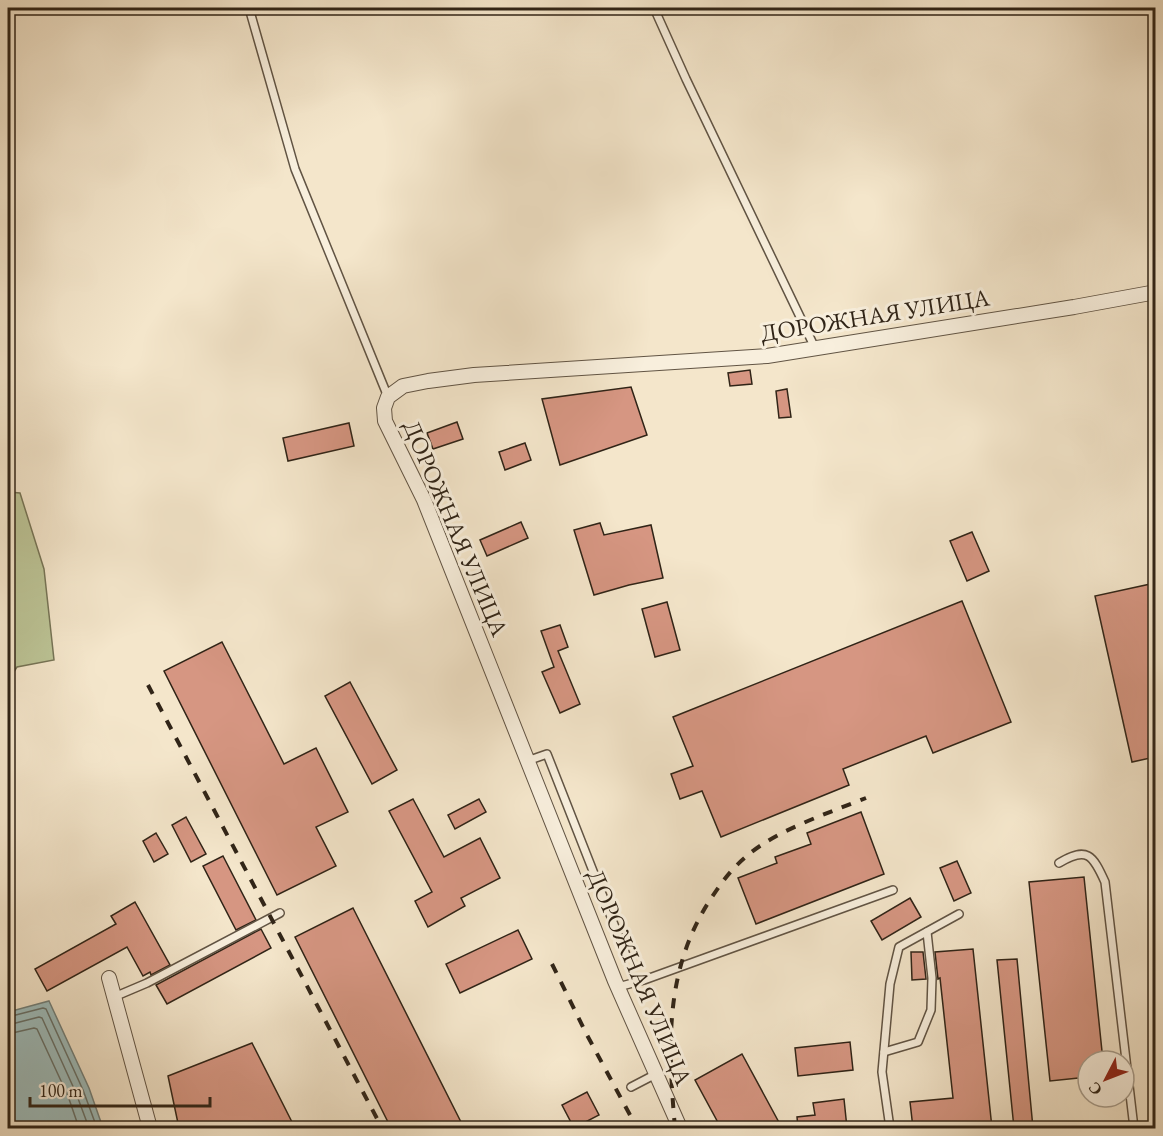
<svg xmlns="http://www.w3.org/2000/svg" width="1163" height="1136" font-family="'EB Garamond',serif">
<style>
.green{fill:#bcc496;stroke:#767456;stroke-width:1.5}
.water{fill:#9ebebe;stroke:#72807b;stroke-width:1.5}
.lines{fill:none;stroke-linecap:round;stroke-linejoin:round}
.shore{stroke:#67716a;stroke-width:1.5}
.building{fill:#d69682;stroke:#302417;stroke-width:1.5}
.service-casing{stroke:#615444;stroke-width:10}
.minor-casing{stroke:#615444;stroke-width:16}
.service{stroke:#f8efdd;stroke-width:7}
.minor{stroke:#f8efdd;stroke-width:14}
.rail{stroke:#302417;stroke-width:4;stroke-dasharray:10 10;stroke-linecap:butt}
.labels{text-anchor:middle;dominant-baseline:central;stroke-width:6;stroke-linejoin:round;paint-order:stroke}
.street-label{font-size:24px;fill:#302417;stroke:#f8efdd}
</style>
<rect width="100%" height="100%" fill="#f4e6cb"/>
<filter id="stains"><feTurbulence type="fractalNoise" baseFrequency=".00333" numOctaves="4"/><feColorMatrix values="0 0 0 0 .2 0 0 0 0 .09 0 0 0 0 .02 0 0 0 .5 -.17"/></filter>
<radialGradient id="worn" r=".72"><stop offset=".6" stop-color="#630" stop-opacity="0"/><stop offset="1" stop-color="#630" stop-opacity=".3"/></radialGradient>
<polygon class="green" points="8,492 20,493 44,569 54,660 17,667 8,681"/>
<polygon class="water" points="49,1001 89,1088 103,1128 8,1128 8,1012"/>
<g class="lines">
<g class="shore">
<polyline points="8,1017 43,1008 46,1009 83,1090 97,1128"/>
<polyline points="8,1025 39,1017 42,1018 76,1093 89,1128"/>
<polyline points="8,1034 34,1028 37,1029 68,1096 79,1128"/>
</g>
</g>
<g class="building">
<polygon points="750,370 752,384 730,386 728,373"/>
<polygon points="631,387 647,435 560,465 542,399"/>
<polygon points="787,389 791,417 779,418 776,391"/>
<polygon points="457,422 463,439 433,449 427,433"/>
<polygon points="349,423 354,446 288,461 283,438"/>
<polygon points="525,443 531,460 505,470 499,452"/>
<polygon points="521,522 528,538 487,556 480,540"/>
<polygon points="600,523 604,535 651,525 663,578 629,585 594,595 574,530"/>
<polygon points="972,532 989,571 967,581 950,541"/>
<polygon points="1155,583 1155,757 1132,762 1095,596"/>
<polygon points="962,601 1011,722 933,753 926,736 843,769 849,785 721,837 702,791 680,799 671,774 693,766 673,717"/>
<polygon points="667,602 680,650 655,657 642,609"/>
<polygon points="560,625 568,647 558,651 580,704 560,713 542,672 554,667 541,631"/>
<polygon points="222,642 284,764 316,748 348,812 316,827 336,866 277,895 164,671"/>
<polygon points="350,682 397,770 372,784 325,696"/>
<polygon points="413,799 444,857 480,838 500,878 461,898 465,906 428,927 415,901 432,892 389,811"/>
<polygon points="479,799 486,812 455,829 448,815"/>
<polygon points="861,812 884,874 756,924 738,878 777,863 775,857 811,844 807,833"/>
<polygon points="186,817 206,854 191,862 172,825"/>
<polygon points="156,833 168,854 154,862 143,841"/>
<polygon points="223,856 256,920 236,930 203,866"/>
<polygon points="957,861 971,893 954,901 940,868"/>
<polygon points="1084,877 1103,1061 1088,1061 1088,1077 1050,1081 1029,882"/>
<polygon points="910,898 921,917 882,940 871,921"/>
<polygon points="135,902 170,965 151,975 150,972 143,976 127,947 47,991 35,969 116,924 111,916"/>
<polygon points="353,908 464,1128 391,1128 295,937"/>
<polygon points="261,929 271,948 167,1004 156,985"/>
<polygon points="518,930 532,959 460,993 446,964"/>
<polygon points="973,949 992,1128 913,1128 910,1102 953,1098 940,978 938,979 935,952"/>
<polygon points="911,952 923,952 926,979 912,980"/>
<polygon points="1017,959 1033,1128 1014,1128 997,960"/>
<polygon points="850,1042 853,1070 798,1076 795,1048"/>
<polygon points="252,1043 295,1128 179,1128 168,1076"/>
<polygon points="742,1054 782,1128 721,1128 695,1080"/>
<polygon points="587,1092 599,1115 574,1128 562,1105"/>
<polygon points="844,1099 847,1128 798,1128 797,1117 815,1115 813,1103"/>
</g>
<g class="lines">
<g class="service-casing">
<g id="service">
<polyline points="249,8 295,169 388,397"/>
<polyline points="654,8 686,79 815,348"/>
<polyline points="527,761 547,754 626,955"/>
<path d="M 1059,863 C 1087,846 1093,855 1105,882 L 1134,1128"/>
<polyline points="618,987 644,980 893,890"/>
<polyline points="114,997 147,983 280,913"/>
<polyline points="884,1052 918,1042 931,1010 932,978 927,932"/>
<polyline points="631,1087 656,1074"/>
<polyline points="890,1128 882,1072 890,984 899,947 959,914"/>
</g>
</g>
<g class="minor-casing">
<g id="minor">
<polyline points="109,978 150,1128"/>
<polyline points="680,1128 615,981 424,500 385,421 384,408 388,397 403,386 428,381 474,375 767,356 1074,307 1156,292"/>
</g>
</g>
<use href="#service" class="service"/>
<use href="#minor" class="minor"/>
<g class="rail">
<polyline points="148,685 382,1128"/>
<polyline points="552,964 587,1035 637,1128"/>
<path d="M 675,1128 C 668,1047 664,971 710,900 C 721,883 732,868 748,855 C 777,830 831,812 866,798"/>
</g>
</g>
<g class="labels">
<g class="street-label">
<text transform="translate(875 315) rotate(-9)">ДОРОЖНАЯ УЛИЦА</text>
<text transform="translate(456 528) rotate(67)">ДОРОЖНАЯ УЛИЦА</text>
<text transform="translate(640 977) rotate(67)">ДОРОЖНАЯ УЛИЦА</text>
</g>
</g>
<rect width="1163" height="1136" fill="none" stroke="#f4e6cb" stroke-width="30"/>
<rect x="9" y="9" width="1145" height="1118" fill="none" stroke="#302417" stroke-width="3"/>
<rect x="15" y="15" width="1133" height="1106" fill="none" stroke="#302417" stroke-width="1.5"/>
<g transform="translate(1106 1079) rotate(228)"><circle r="28" fill="#f8efdd" stroke="#a89e8e" stroke-width="1.5"/>
<path d="M0-4.5L10 22L0 15L-10 22Z" fill="#8f2418"/>
<text y="-9" font-size="16" font-weight="bold" text-anchor="middle" fill="#302417">С</text>
</g>
<path d="M30 1097v9h180v-9" fill="none" stroke="#302417" stroke-width="3"/>
<text x="39" y="1097" font-size="18" fill="#302417" stroke="#f8efdd" stroke-width="4.5" paint-order="stroke">100 m</text>
<rect width="100%" height="100%" filter="url(#stains)"/>
<rect width="100%" height="100%" fill="url(#worn)"/>
</svg>
